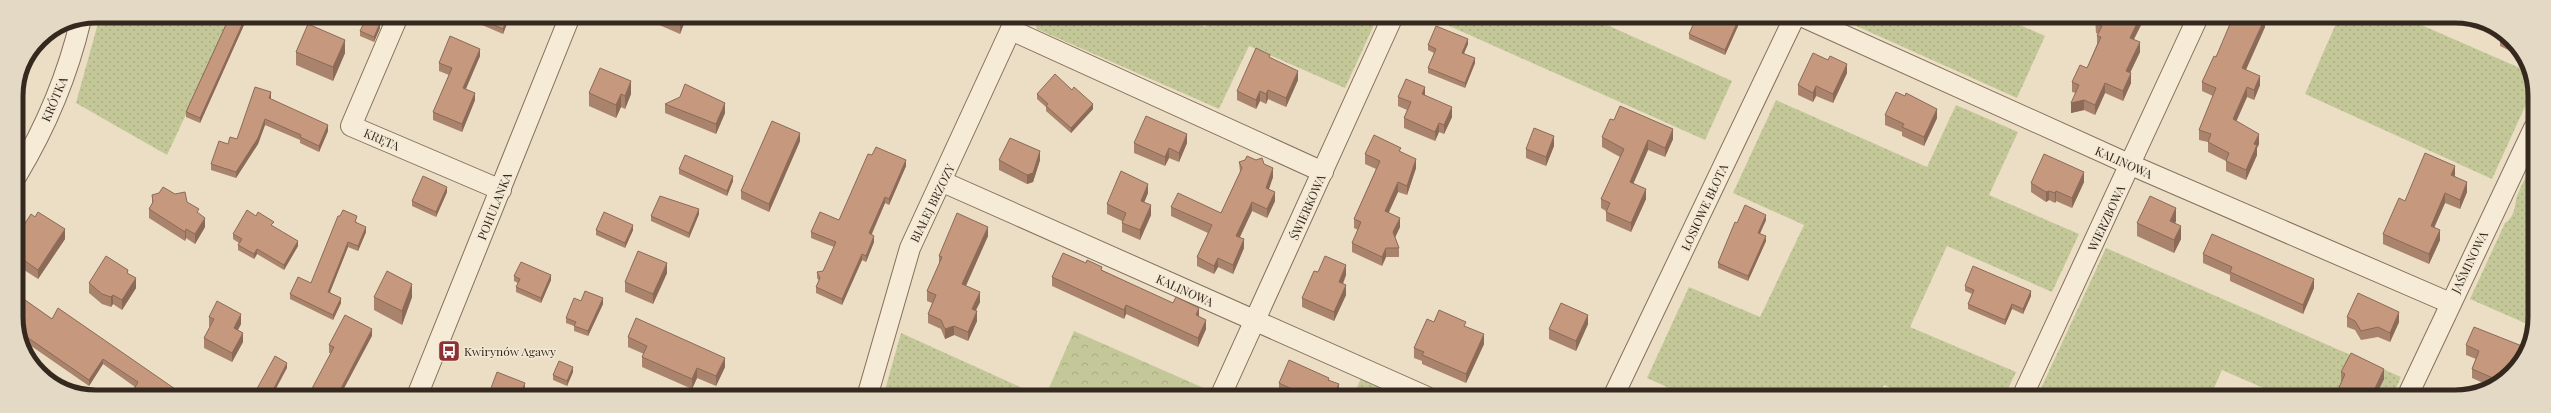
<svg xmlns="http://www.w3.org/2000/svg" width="2551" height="413" font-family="'Playfair Display',serif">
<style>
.grass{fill:url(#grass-dots)}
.forest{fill:url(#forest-crowns)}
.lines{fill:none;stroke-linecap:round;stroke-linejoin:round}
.minor-casing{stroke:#84705c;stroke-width:22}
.minor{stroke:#f6ebd7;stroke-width:20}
.wall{fill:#aa836c}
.shaded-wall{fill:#8b6a58}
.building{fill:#c6987d;stroke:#8b6a58}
.labels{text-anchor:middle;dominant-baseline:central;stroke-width:3;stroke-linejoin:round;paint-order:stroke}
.street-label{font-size:12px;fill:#35291f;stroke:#f3e8d3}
.poi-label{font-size:12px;fill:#35291f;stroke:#f3e8d3;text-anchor:start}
.rim{fill:none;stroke:#35291f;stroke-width:5}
</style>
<defs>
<pattern id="grass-dots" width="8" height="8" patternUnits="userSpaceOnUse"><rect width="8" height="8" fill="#c4c899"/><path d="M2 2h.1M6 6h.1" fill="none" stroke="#a9ac83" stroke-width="1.8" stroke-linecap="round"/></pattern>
<pattern id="forest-crowns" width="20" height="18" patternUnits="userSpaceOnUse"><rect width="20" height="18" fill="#c4c899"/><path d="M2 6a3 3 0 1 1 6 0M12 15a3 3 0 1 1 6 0" fill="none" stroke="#a9ac83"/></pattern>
</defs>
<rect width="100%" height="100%" fill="#ebdec4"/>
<g class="grass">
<polygon points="100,16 232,16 167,155 76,103"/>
<polygon points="1032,16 1181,16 1205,27 1209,16 1378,16 1345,88 1249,46 1219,109 1037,29"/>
<polygon points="1427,16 1587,16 1732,81 1705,140"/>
<polygon points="1834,16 2002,17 2045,36 2017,98"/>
<polygon points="2339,17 2403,17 2529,72 2533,80 2533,89 2492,179 2305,94"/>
<polygon points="1776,100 1927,167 1956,105 2018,132 1989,195 2079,234 2052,292 1947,246 1910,327 2016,372 2004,397 1911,397 1884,385 1878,397 1689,397 1647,378 1689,287 1760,317 1804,225 1733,193"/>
<path d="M 2534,160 L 2534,327 L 2470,299 L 2505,223 C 2516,216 2514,206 2517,196 C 2522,184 2528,172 2534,160 Z"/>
<polygon points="2106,248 2401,377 2392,397 2284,397 2222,370 2210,397 2037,397"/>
<polygon points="901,333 1042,397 883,397"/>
<polygon points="1361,378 1403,397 1353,397"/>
</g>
<polygon class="forest" points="1074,331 1206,389 1202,397 1045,397"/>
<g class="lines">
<g class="minor-casing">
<g id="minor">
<polyline points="398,16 351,126 501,190"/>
<polyline points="1801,16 2131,165 2450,303"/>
<polyline points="1011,30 1323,172"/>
<path d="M 17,175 C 46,127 68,74 81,19"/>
<polyline points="943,182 1427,397"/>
<polyline points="417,396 570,16"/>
<polyline points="867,397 910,248 1017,16"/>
<polyline points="1220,397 1393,16"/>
<polyline points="1613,397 1795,16"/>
<polyline points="2022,397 2198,17"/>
<polyline points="2407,397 2534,128"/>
</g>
</g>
<use href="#minor" class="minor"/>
</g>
<g class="wall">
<polygon points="230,16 248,16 200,123 186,117 186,112"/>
<polygon points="461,16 510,16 503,34"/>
<polygon points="650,16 687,16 680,34 650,21"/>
<polygon points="2095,17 2145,17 2134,39 2140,52 2130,73 2131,83 2123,101 2105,93 2095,115 2084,110 2071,113 2076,93 2072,92 2072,82 2087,68 2097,44 2097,36 2098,34 2096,33"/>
<polygon points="1738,26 1725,55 1689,39 1689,34"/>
<polygon points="2265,27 2246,70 2260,85 2254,100 2247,97 2236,121 2259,144 2257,148 2257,155 2246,180 2226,171 2226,161 2208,152 2208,142 2199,140 2199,130 2213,96 2202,91 2202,82 2216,57"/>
<polygon points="380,28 374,42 360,36 360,31"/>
<polygon points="2508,36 2519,55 2500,46 2500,37"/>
<polygon points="1468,44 1464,53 1475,63 1465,88 1428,73 1428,68 1434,53 1428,50 1428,45"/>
<polygon points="296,52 345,53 333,81 296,65"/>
<polygon points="480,56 466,89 475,100 462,132 433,120 433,112 449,75 439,71 439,63"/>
<polygon points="1270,58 1298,80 1286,107 1268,99 1266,104 1260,101 1256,109 1237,100 1237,91"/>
<polygon points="1847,73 1833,103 1816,96 1813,102 1798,95 1798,85"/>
<polygon points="1072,90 1093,109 1071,133 1046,111 1046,107 1037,99 1037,94"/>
<polygon points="589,93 631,94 625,109 621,107 616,118 589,106"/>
<polygon points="1425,95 1452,117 1444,134 1439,132 1435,141 1404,128 1404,118 1407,110 1398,106 1398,97"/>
<polygon points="271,98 270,99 328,131 319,152 300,143 300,140 265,125 258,144 236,178 211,170 211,164 228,144 237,139"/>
<polygon points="665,104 725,113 716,134 665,113"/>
<polygon points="1885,115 1937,118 1924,146 1902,136 1902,132 1885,125"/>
<polygon points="1602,137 1673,139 1665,157 1648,150 1633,184 1646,199 1631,232 1606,221 1606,211 1601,208 1601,199 1620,157 1602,147"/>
<polygon points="800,141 769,212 741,199 741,191"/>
<polygon points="1134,143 1187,143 1179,162 1169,158 1165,166 1134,153"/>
<polygon points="1554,146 1546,166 1526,158 1526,149"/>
<polygon points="1401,152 1416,168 1407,195 1398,192 1388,213 1400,227 1395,237 1399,248 1399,257 1386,257 1382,266 1352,252 1352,243 1358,230 1354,228 1354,219 1376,169 1365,164 1365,154"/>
<polygon points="872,155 906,166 889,205 885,203 872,234 874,242 866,262 862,260 842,305 816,293 816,287 819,281 817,278 817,272 823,271 834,247 811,238 811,232 839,220"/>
<polygon points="999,160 1040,160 1033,182 1027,184 999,170"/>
<polygon points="1239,162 1264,164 1273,177 1269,189 1275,201 1267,218 1252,211 1240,237 1244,248 1233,274 1218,267 1214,274 1197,266 1197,257 1208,233 1171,216 1171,207 1221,213 1240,172"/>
<polygon points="679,169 733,181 727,196 679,174"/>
<polygon points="2455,175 2455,176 2467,192 2460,209 2445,203 2434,227 2440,240 2429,264 2383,244 2383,234 2405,201"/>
<polygon points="2084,182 2072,208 2056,201 2055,203 2049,200 2046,202 2031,192 2031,183"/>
<polygon points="447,192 436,217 412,206 412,201"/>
<polygon points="1148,193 1144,202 1151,215 1140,240 1122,232 1122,221 1107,214 1107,204"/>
<polygon points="152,195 187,202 205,227 195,244 186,238 185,241 149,218 149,209 152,204"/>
<polygon points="699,214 689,238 651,221 651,216"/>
<polygon points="1766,220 1760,233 1766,241 1748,281 1718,268 1718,263 1737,223"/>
<polygon points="357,221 357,223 366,232 358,251 348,247 330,292 341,303 333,320 290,299 290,294 311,283"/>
<polygon points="2176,221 2175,223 2181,239 2174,253 2137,236 2137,223"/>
<polygon points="274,227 298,246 284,270 257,254 254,259 238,250 238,245 239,243 233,239 233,234"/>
<polygon points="596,230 633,230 625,248 596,235"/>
<polygon points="18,234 65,239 38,279 18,266"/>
<polygon points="988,236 966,286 980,302 976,310 977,321 968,341 954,335 945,339 941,329 928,323 928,314 932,303 927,301 927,291 939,265 939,256"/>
<polygon points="2203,254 2314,288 2303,314 2230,281 2230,275 2203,263"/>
<polygon points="1102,270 1199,317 1206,329 1198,347 1126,314 1124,319 1052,286 1052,277"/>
<polygon points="1318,272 1346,275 1343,284 1346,295 1334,321 1302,307 1302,298"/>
<polygon points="667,273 653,304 625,292 625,282"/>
<polygon points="128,274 136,288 122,310 113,304 111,307 102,304 89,293 89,283"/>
<polygon points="514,276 551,280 541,303 516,292 516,287 518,283 514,281"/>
<polygon points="1965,286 2031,296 2023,314 2012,309 2005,325 1968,309 1968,304 1972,294 1965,291"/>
<polygon points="18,295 52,319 178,396 135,387 103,364 89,386 24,341 23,343 19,337"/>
<polygon points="374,297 412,297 402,325 374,310"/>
<polygon points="581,301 603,304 588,336 574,331 574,326 566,323 566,318"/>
<polygon points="209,317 241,324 238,330 243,342 232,362 204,348 204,338 210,327 209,326"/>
<polygon points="2347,317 2399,322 2390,342 2378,337 2361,340 2355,330 2347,327"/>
<polygon points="1434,322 1466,327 1484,344 1466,383 1422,364 1422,361 1414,358 1414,348"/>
<polygon points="1588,324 1576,351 1549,339 1549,329"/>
<polygon points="372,336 331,353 329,353 329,345"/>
<polygon points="628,337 725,367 716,386 697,378 692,389 642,367 642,357 644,354 628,347"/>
<polygon points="2466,345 2522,356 2508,377 2492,387 2472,378 2472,369 2476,359 2466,355"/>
<polygon points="573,372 567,386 553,380 553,375"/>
<polygon points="2341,372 2384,379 2375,397 2335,397 2341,382"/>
<polygon points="1329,380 1339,394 1338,397 1288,397 1279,392 1279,383"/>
</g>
<g class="shaded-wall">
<polygon points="246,16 248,16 200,123 200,118"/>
<polygon points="508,16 510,16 503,34 503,29"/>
<polygon points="683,16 687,16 680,34 680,24"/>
<polygon points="2140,17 2145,17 2130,47 2130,38"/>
<polygon points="2265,18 2265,27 2242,78 2242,68"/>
<polygon points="1738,21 1738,26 1725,55 1725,50"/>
<polygon points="380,23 380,28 374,42 374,37"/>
<polygon points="1468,39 1468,44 1462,58 1462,53"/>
<polygon points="345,40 345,53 333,81 333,67"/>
<polygon points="2140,42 2140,52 2126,81 2126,71"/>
<polygon points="480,49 480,56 463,95 463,88"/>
<polygon points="1475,58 1475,63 1465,88 1465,83"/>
<polygon points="1847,64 1847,73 1833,103 1833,94"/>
<polygon points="1298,71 1298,80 1286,107 1286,98"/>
<polygon points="2131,73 2131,83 2123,101 2123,91"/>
<polygon points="2260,76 2260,85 2254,100 2254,90"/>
<polygon points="631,81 631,94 625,109 625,96"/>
<polygon points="2105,83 2105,93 2095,115 2095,105"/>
<polygon points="1816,86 1816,96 1813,102 1813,93"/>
<polygon points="1425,87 1425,97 1422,94"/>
<polygon points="2247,87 2247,97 2233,129 2233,119"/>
<polygon points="1268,90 1268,99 1266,104 1266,94"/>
<polygon points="1260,91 1260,101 1256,109 1256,100"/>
<polygon points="271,92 271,98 269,105 269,98"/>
<polygon points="475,93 475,100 462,132 462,124"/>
<polygon points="621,94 621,107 616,118 616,105"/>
<polygon points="2084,100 2084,110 2071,113 2071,103"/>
<polygon points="725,103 725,113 716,134 716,124"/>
<polygon points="1093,104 1093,109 1071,133 1071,128"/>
<polygon points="1452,107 1452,117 1444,134 1444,125"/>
<polygon points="1937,109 1937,118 1924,146 1924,137"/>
<polygon points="265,119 265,125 258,144 236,178 236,172"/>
<polygon points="1439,123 1439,132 1435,141 1435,132"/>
<polygon points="328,125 328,131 319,152 319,146"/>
<polygon points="1673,129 1673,139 1665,157 1665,148"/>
<polygon points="800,133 800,141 769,212 769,204"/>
<polygon points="1187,134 1187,143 1179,162 1179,153"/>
<polygon points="2259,134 2259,144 2257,148 2257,155 2246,180 2246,170 2254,144"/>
<polygon points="1554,136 1554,146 1546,166 1546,157"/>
<polygon points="1648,140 1648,150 1630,191 1630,182"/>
<polygon points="1169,148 1169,158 1165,166 1165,157"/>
<polygon points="1040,151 1040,160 1033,182 1027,184 1027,175"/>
<polygon points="1416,159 1416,168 1407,195 1407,186"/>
<polygon points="906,160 906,166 889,205 889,199"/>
<polygon points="2455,166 2455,175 2451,184 2451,175"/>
<polygon points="1273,168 1273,177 1266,197 1266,188"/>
<polygon points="2084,172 2084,182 2072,208 2072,198"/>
<polygon points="733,176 733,181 727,196 727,191"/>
<polygon points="1398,182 1398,192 1385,221 1385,211"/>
<polygon points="2467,182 2467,192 2460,209 2460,200"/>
<polygon points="1148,184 1148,193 1141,210 1141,201"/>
<polygon points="447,187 447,192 436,217 436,212"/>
<polygon points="1646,189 1646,199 1631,232 1631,223"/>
<polygon points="2049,191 2049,200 2046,202 2046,192"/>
<polygon points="2056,191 2056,201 2055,203 2055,193"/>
<polygon points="1275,192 1275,201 1267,218 1267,209"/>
<polygon points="2445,193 2445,203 2431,235 2431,226"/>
<polygon points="885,197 885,203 869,239 869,233"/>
<polygon points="1252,202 1252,211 1236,245 1236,236"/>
<polygon points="1151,205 1151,215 1140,240 1140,230"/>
<polygon points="2176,208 2176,221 2170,234 2170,221"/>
<polygon points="699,209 699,214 689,238 689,233"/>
<polygon points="1766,215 1766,220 1758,238 1758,233"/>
<polygon points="205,218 205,227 195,244 195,234"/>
<polygon points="1400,218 1400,227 1393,242 1393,232"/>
<polygon points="633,225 633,230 625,248 625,243"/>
<polygon points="2181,226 2181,239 2174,253 2174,240"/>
<polygon points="366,227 366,232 358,251 358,246"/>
<polygon points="988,227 988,236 962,294 962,284"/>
<polygon points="65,229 65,239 38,279 38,270"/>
<polygon points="186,229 186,238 185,241 185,232"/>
<polygon points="2440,230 2440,240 2429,264 2429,254"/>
<polygon points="874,236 874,242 866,262 866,256"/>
<polygon points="1766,236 1766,241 1748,281 1748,276"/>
<polygon points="1244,239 1244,248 1233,274 1233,265"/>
<polygon points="298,241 298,246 284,270 284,265"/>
<polygon points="348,242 348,247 328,297 328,292"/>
<polygon points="1386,248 1386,257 1382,266 1382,257"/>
<polygon points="257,249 257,254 254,259 254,254"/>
<polygon points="862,254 862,260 842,305 842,299"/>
<polygon points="1218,258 1218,267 1214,274 1214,266"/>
<polygon points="667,263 667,273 653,304 653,294"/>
<polygon points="1346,265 1346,275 1339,292 1339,282"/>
<polygon points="551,275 551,280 541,303 541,298"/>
<polygon points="136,278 136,288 122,310 122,300"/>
<polygon points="2314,279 2314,288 2303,314 2303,305"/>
<polygon points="412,284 412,297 402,325 402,311"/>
<polygon points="1346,285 1346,295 1334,321 1334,312"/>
<polygon points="2031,291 2031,296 2023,314 2023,309"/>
<polygon points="980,292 980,302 972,318 972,309"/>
<polygon points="113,295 113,304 111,307 111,297"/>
<polygon points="341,298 341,303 333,320 333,315"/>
<polygon points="603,298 603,304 588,336 588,331"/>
<polygon points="2012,304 2012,309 2005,325 2005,320"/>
<polygon points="1126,305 1126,314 1124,319 1124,310"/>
<polygon points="1199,308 1199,317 1196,315"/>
<polygon points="977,311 977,321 968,341 968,332"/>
<polygon points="2399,312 2399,322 2390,342 2390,333"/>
<polygon points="241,314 241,324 234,337 234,328"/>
<polygon points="1588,315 1588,324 1576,351 1576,341"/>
<polygon points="1206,320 1206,329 1198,347 1198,338"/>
<polygon points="954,326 954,335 945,339 945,329"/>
<polygon points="372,329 372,336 340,396 337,396"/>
<polygon points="243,333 243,342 232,362 232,353"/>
<polygon points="1484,334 1484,344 1466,383 1466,374"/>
<polygon points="24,335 24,341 23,343 22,342 22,338"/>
<polygon points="2522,346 2522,356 2519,362 2518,355"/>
<polygon points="725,358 725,367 716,386 716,376"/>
<polygon points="103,359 103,364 89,386 89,380"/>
<polygon points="287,363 287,368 272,396 270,396"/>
<polygon points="573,367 573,372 567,386 567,381"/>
<polygon points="697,368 697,378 692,389 692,379"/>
<polygon points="2384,369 2384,379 2375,397 2371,397"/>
<polygon points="525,383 525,396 520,396"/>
<polygon points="1339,384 1339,394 1338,397 1333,397"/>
<polygon points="178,391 178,396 175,396"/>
</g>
<g class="building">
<polygon points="230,16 246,16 200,118 186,112"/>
<polygon points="473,16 508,16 503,29"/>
<polygon points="661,16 683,16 680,24"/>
<polygon points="1697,16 1729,16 1738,21 1725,50 1689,34"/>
<polygon points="367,17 380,23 374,37 360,31"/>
<polygon points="2095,17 2140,17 2130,38 2140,42 2126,71 2131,73 2123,91 2105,83 2095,105 2084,100 2071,103 2079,85 2072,82 2080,65 2087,68 2101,37 2097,36 2102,26 2096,23"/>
<polygon points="2233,17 2262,17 2265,18 2242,68 2260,76 2254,90 2247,87 2233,119 2259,134 2254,144 2257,145 2246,170 2226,161 2229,153 2208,142 2211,134 2199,130 2216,88 2202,82 2214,56 2216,57"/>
<polygon points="308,24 345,40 333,67 296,52"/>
<polygon points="1436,26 1468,39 1462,53 1475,58 1465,83 1428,68 1436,49 1428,45"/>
<polygon points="2501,33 2508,36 2511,42 2500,37"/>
<polygon points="450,36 480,49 463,88 475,93 462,124 433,112 452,68 439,63"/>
<polygon points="1256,48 1270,55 1269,57 1298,71 1286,98 1268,90 1266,94 1260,91 1256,100 1237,91"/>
<polygon points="1813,53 1828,60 1830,56 1847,64 1833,94 1816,86 1813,93 1798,85"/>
<polygon points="600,68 631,81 625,96 621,94 616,105 589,93"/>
<polygon points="1055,74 1072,90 1074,87 1093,104 1071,128 1046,106 1048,104 1037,94"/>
<polygon points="1406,79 1425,87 1422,94 1452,107 1444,125 1439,123 1435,132 1404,118 1411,102 1398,97"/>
<polygon points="685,84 725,103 716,124 665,104 680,97"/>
<polygon points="255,87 271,92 269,98 328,125 319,146 300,137 301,135 265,119 258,138 236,172 211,164 219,141 228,144 230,137 237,139"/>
<polygon points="1896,92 1905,96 1906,93 1937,109 1924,137 1902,127 1904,124 1885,115"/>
<polygon points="1620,106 1673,129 1665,148 1648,140 1630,182 1646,189 1631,223 1606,212 1610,203 1601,199 1624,149 1602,137 1610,119 1614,120"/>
<polygon points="1146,116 1187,134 1179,153 1169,148 1165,157 1134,143"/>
<polygon points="772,121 800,133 769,204 741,191"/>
<polygon points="1534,128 1554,136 1546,157 1526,149"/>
<polygon points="1374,135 1401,148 1399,151 1416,159 1407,186 1398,182 1385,211 1400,218 1393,232 1399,248 1386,248 1382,257 1352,243 1361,222 1354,219 1380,161 1365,154"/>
<polygon points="1010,138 1040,151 1033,173 1027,175 999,160"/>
<polygon points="876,147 906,160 889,199 885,197 869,233 874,236 866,256 862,254 842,299 816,287 820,278 817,272 823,271 836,242 811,232 820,212 839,220 868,154 872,155"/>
<polygon points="2425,153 2455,166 2451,175 2467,182 2460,200 2445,193 2431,226 2440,230 2429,254 2383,234 2399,198 2405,201"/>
<polygon points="2044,154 2084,172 2072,198 2056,191 2055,193 2049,191 2046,192 2031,183"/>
<polygon points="685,155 733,176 727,191 679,169"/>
<polygon points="1247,156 1256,160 1262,158 1264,164 1273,168 1266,188 1275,192 1267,209 1252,202 1236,236 1244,239 1233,265 1218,258 1214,266 1197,257 1212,225 1171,207 1178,193 1221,213 1242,168 1239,162 1245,160"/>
<polygon points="1121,171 1148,184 1141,201 1151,205 1140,230 1122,223 1126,213 1107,204"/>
<polygon points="423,176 447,187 436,212 412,201"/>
<polygon points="163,187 175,194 185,192 187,202 199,209 197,212 205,218 195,234 186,229 185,232 149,209 153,202 152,195 159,193"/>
<polygon points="660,196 699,209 689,233 651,216"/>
<polygon points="2150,196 2176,208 2170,221 2181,226 2174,240 2137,223"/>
<polygon points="1745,205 1766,215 1758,233 1766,236 1748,276 1718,263 1735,222 1737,223"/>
<polygon points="247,210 256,216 258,212 274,222 271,225 298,241 284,265 257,249 254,254 238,245 242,239 233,234"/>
<polygon points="343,210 357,216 355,222 366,227 358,246 348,242 328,292 341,298 333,315 290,294 298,277 311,283 338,216 340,216"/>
<polygon points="38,212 65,229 38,270 18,256 18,234 31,214 35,217"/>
<polygon points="604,212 633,225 625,243 596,230"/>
<polygon points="957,213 988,227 962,284 980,292 972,309 977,311 968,332 954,326 945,329 941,320 928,314 936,295 927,291 942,257 939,256"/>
<polygon points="2212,234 2314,279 2303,305 2230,272 2232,267 2203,254"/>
<polygon points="638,251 667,263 653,294 625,282"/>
<polygon points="1063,253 1086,263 1087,260 1102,267 1101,270 1173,303 1176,297 1199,308 1196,315 1206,320 1198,338 1126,305 1124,310 1052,277"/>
<polygon points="106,256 128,270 127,273 136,278 122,300 113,295 111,297 102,294 89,283"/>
<polygon points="1325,256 1346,265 1339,282 1346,285 1334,312 1302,298 1314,271 1318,272"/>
<polygon points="521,262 551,275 541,298 516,287 520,279 514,276"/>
<polygon points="1973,266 2031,291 2023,309 2012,304 2005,320 1968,304 1974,290 1965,286"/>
<polygon points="387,271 412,284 402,311 374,297"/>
<polygon points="585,291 603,298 588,331 574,326 576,322 566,318 574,298 581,301"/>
<polygon points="2358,293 2399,312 2390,333 2378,327 2361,331 2355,321 2347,317"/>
<polygon points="18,295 52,319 58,308 178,391 175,396 130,396 138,382 103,359 89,380 24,335 22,338 19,336"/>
<polygon points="217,301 241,314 234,328 243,333 232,353 204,338 214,319 209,317"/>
<polygon points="1561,303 1588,315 1576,341 1549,329"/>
<polygon points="1439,310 1466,322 1464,326 1484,334 1466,374 1422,355 1424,352 1414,348 1427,319 1434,322"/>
<polygon points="345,315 372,329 337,396 308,396 334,347 329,345"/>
<polygon points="636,318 725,358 716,376 697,368 692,379 642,357 647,346 628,337"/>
<polygon points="2474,327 2522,346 2518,355 2523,357 2508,377 2500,381 2472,369 2479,351 2466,345"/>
<polygon points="2351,353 2384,369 2371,397 2335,397 2345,374 2341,372"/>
<polygon points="275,356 287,363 270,396 253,396"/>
<polygon points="1289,360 1329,378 1328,380 1339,384 1333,397 1302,397 1294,394 1296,391 1279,383"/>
<polygon points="559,361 573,367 567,381 553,375"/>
<polygon points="497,372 525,383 520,396 488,396"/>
<polygon points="2440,389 2457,397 2436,397"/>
<polygon points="1659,392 1670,397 1657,397"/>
</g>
<defs>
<g id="bus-square" transform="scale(1.15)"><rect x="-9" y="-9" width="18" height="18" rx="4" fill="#8e3135" stroke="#f3e8d3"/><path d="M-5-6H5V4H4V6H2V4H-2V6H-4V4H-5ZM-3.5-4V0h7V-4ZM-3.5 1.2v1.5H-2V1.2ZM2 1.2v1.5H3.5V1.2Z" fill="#fff"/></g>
</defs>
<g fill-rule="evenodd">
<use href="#bus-square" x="449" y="351"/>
</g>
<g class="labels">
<g class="street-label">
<text transform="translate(54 99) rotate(-67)">KRÓTKA</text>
<text transform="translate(382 139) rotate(23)">KRĘTA</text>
<text transform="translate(2124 162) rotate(24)">KALINOWA</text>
<text transform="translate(932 203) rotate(-64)">BIAŁEJ BRZOZY</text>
<text transform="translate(494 206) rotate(-68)">POHULANKA</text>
<text transform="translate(1307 207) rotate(-66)">ŚWIERKOWA</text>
<text transform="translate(1704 207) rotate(-65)">ŁOSIOWE BŁOTA</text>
<text transform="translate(2106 218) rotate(-65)">WIERZBOWA</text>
<text transform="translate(2469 262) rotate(-64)">JAŚMINOWA</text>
<text transform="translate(1185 290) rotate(24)">KALINOWA</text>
</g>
<g class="poi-label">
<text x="464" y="351">Kwirynów Agawy</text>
</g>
</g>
<path d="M0 0H2551V413H0ZM96 23H2455A73 73 0 0 1 2528 96V317A73 73 0 0 1 2455 390H96A73 73 0 0 1 23 317V96A73 73 0 0 1 96 23Z" fill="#e4d9c5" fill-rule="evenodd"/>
<path class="rim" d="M96 23H2455A73 73 0 0 1 2528 96V317A73 73 0 0 1 2455 390H96A73 73 0 0 1 23 317V96A73 73 0 0 1 96 23Z"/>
</svg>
